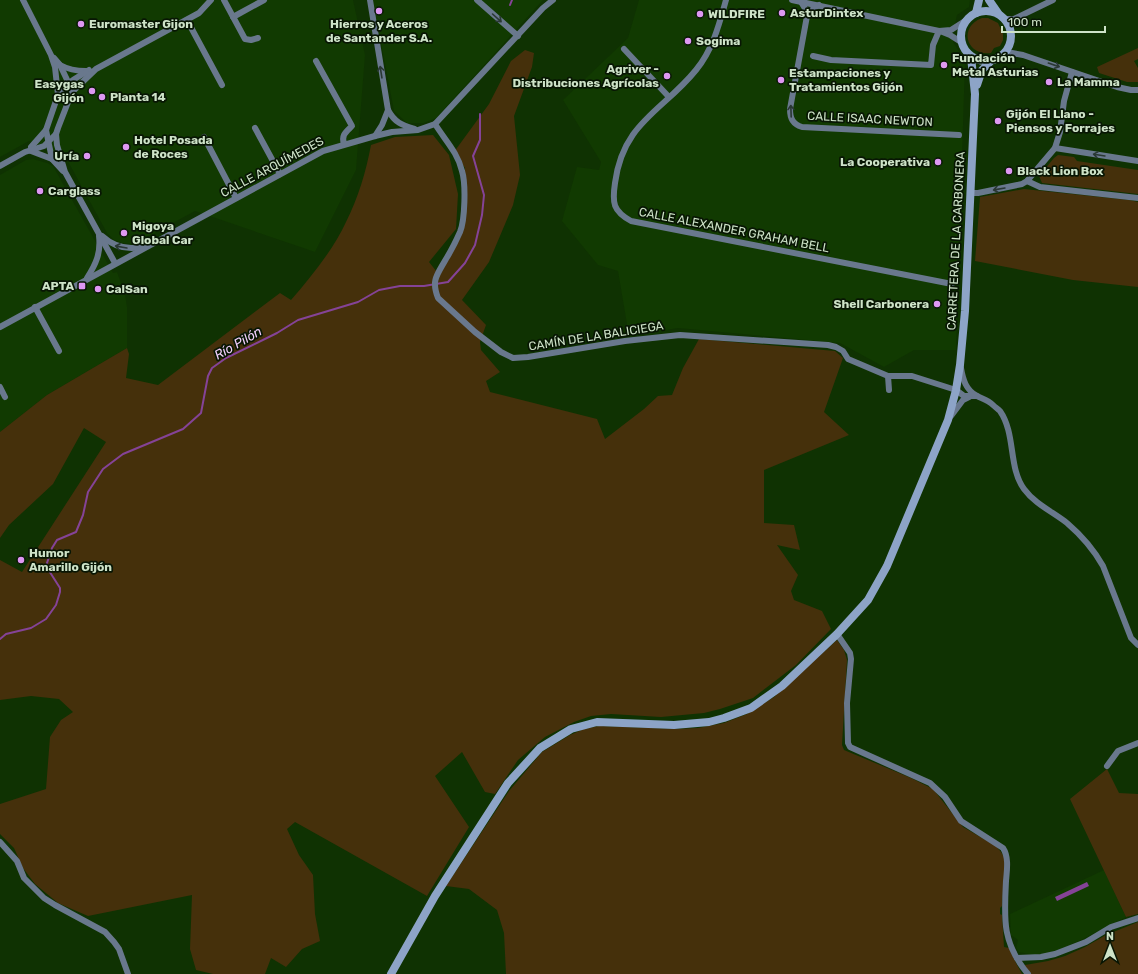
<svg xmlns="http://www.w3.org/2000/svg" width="1138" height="974" font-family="Rubik,sans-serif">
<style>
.built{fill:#113a01}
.green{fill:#45300b}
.water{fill:#854397}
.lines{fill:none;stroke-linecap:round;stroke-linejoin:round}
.stream{stroke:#854397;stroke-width:2}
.street{stroke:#69788d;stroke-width:6}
.secondary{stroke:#8da4c7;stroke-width:8}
.oneway{stroke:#2a3834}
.poi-dot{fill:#de98f2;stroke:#081604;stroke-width:1.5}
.labels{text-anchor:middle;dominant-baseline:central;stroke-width:3.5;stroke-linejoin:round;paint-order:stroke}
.poi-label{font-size:12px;font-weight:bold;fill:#cee3c8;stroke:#081604;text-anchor:start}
.street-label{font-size:12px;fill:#cee3c8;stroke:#081604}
.water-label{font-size:13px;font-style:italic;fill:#f2cffc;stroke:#081604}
</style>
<rect width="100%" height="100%" fill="#0f3202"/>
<g class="built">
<polygon points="0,0 353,0 365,55 356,170 315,252 195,211 134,244 123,243 114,240 107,233 65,156 29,141 0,157"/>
<polygon points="373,0 543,0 436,118 424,123 407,123 394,111"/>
<polygon points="639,0 970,0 969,7 957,15 953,33 953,42 965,61 956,350 914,350 884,367 840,343 678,328 629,336 618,271 598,265 562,221 577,167 599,170 601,162 563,100 628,38"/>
<polygon points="33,159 47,163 53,166 113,273 117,272 125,294 127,307 127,348 47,395 0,432 0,175 26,160"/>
<polygon points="1104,870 1126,917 1079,941 1058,950 1044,954 1034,955 1019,952 1016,948 1018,940 1011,935 1010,914"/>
</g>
<g class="green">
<path d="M 982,18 L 988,18 L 998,23 L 1003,34 L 1003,40 L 1000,46 L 994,48 L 991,53 C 966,56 958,27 982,18 Z"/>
<polygon points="1138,48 1138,59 1134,61 1138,68 1138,82 1127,82 1099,73 1097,67"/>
<path d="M 525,50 L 534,53 L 532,67 L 514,116 L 520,175 L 513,205 L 489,262 L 462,300 L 486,325 L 480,342 L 481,350 L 500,372 L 486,381 L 490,392 L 597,419 L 605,439 L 644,409 L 658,396 L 672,395 L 683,368 L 699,339 L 835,351 L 843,358 L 824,412 L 849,435 L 764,470 L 764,523 L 794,525 L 800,550 L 777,545 L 798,575 L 791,591 L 794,600 L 822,611 L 831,629 L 796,665 L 753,698 L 720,709 L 704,713 L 661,717 L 611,714 L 591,716 L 574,722 L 545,737 L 518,760 L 495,794 L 485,792 L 462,752 L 435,776 L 469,827 L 427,896 L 295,822 L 287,829 L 299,855 L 313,875 L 315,914 L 320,941 L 302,949 L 286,967 L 271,958 L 265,974 L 213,974 L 196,970 L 190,949 L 192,895 L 88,916 L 58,903 L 35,884 L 23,868 L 14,848 L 0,834 L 0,804 L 46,789 L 50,737 L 61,720 L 73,712 L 59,699 L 31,696 L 0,700 L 0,560 L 22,572 L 106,442 L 84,428 L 53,484 L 9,525 L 0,538 L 0,432 L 47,395 L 127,348 L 129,354 L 126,378 L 158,385 L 280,293 L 291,300 C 311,277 333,250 346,222 C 358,198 366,172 371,145 L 395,137 L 433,135 L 449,155 L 458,194 L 456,229 L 429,262 L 437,272 L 460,232 L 465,168 L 454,152 L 489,104 L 511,61 Z"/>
<polygon points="1058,155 1074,157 1077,161 1138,170 1138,194 1042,183 1039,176 1054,158"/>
<polygon points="1024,189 1129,200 1138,202 1138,287 1073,280 975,261 980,197"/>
<polygon points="837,640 844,650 847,660 842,745 844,750 911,778 933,789 963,827 996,846 1001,852 1004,857 1005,862 1002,906 1000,908 1000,914 1002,915 1004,947 1009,948 1017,965 1022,974 506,974 504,933 497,910 469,889 446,886 509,791 542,752 570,735 584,729 599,726 676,729 698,728 724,723 747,714 774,697"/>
<polygon points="1107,769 1119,793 1138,794 1138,914 1126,917 1070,799"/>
<polygon points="1138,922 1138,974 1031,974 1025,967 1025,965 1048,961 1065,956 1085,947 1106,935"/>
</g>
<polygon class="water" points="1087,882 1089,886 1057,901 1055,897"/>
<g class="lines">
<g class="stream">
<polyline points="510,5 512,0"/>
<polyline points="0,639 6,634 31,628 46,619 56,605 60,592 60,588 46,566 52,548 57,540 76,532 83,515 88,492 103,469 123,454 183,429 201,413 208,376 212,368 226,358 277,333 298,320 358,302 379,290 400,286 424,286 448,282 465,263 475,245 482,215 484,195 473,156 480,140 480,114"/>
</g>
<g class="street">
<polyline points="23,0 51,55 55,67 58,95"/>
<polyline points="224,0 245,39 251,40 258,38"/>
<path d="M 370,0 L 388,110 C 395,123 402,125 415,129"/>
<polyline points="477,0 518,36"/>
<path d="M 726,0 C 719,25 713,49 696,70 C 663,111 623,122 615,183 C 612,203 613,211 631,221 L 952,284"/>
<polyline points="792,0 939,31 951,30 965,21"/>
<path d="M 801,2 L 806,10 L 807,16 L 790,109 C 790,119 793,124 802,127 L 959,135"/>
<polyline points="807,16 814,8 819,5"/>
<polyline points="233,17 264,0"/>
<polyline points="1005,19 1014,19 1053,0"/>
<polyline points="187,20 222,85"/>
<polyline points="940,31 950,35 961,42"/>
<polyline points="624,49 669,97"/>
<polyline points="1003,55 1012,53 1023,55 1117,87 1131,90 1138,90"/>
<polyline points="813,56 831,60 931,65 933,45 939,31"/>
<polyline points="54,58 60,65 70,86"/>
<path d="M 316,61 L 352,126 C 346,132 341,135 344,144"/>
<path d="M 60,65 C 69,70 77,71 86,71"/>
<path d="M 435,124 C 445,140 458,153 462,171 C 466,184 465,220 460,232 C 456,241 451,251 446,259 C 437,275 431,280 438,298 L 475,332 L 501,352 L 513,358 L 528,357 L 625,341 L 680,335 L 828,345 L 836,347 L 843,351 L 848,359 L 888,376 L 912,376 L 956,390 L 964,396 L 977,396"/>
<polyline points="255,128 280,174"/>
<polyline points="375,136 382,125 388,110"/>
<polyline points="204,137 236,198"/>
<polyline points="31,147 46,130"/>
<polyline points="1055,148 1138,161"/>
<polyline points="31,151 52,159"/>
<polyline points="0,166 25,152 44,146 56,134"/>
<polyline points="63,171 52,159 46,130 59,92 73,80 89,70"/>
<polyline points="1027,181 1040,187 1138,198"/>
<polyline points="970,193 978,193 1022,184 1027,181 1055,148 1060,132 1064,101 1072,72"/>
<path d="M 102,236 C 114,247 126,250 141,247"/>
<polyline points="115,263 65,172 57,145 56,134 58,128 72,92 96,69 199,13 211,0"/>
<path d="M 87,278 C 96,264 101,253 99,236"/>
<polyline points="35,307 59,351"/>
<polyline points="0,327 323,151 375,136 392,132 418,130 435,124 543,8 553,0"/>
<path d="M 961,368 C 963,380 966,390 977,396 C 983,399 988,400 993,405 C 995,407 998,409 1000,411 C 1016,434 1008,467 1024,489 C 1035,504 1053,512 1067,523 C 1081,535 1094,550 1103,566 L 1131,638 L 1138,645"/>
<polyline points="888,376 889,390"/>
<polyline points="0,387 5,397"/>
<polyline points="951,416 963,400 969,397"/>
<path d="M 837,634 L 850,653 L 851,659 L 847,703 L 848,743 L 850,747 L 930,783 L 945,797 L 961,821 L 1003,848 C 1009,857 1007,870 1006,881 C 1004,919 1002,943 1028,974"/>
<polyline points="1107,766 1118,751 1138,743"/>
<polyline points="0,842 17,861 24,878 44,898 55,905 105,932 114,942 119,949 128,974"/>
<polyline points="1017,958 1041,957 1055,954 1086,942 1111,927 1138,918"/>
</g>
<g class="secondary">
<polyline points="989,0 998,13"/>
<circle cx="986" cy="36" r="25"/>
<polyline points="976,13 979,0"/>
<polyline points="977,85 982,70 991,61"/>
<polyline points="391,974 435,896 508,783 540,748 571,729 597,722 674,725 709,722 724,718 751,708 782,686 837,634 868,600 887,566 948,420 956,390 960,365 965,311 975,94 971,57"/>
</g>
</g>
<defs><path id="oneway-shaft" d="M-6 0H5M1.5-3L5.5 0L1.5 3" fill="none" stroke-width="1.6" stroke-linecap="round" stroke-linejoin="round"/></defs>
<g class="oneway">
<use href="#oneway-shaft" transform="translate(497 18) rotate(42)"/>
<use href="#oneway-shaft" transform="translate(1054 65) rotate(19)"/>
<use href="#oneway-shaft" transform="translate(381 72) rotate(-99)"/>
<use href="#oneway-shaft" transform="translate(791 111) rotate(-92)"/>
<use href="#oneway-shaft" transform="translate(1099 155) rotate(-171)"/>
<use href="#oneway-shaft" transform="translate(999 189) rotate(170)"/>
<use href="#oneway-shaft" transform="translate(121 247) rotate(-170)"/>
</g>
<g class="poi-dot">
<circle cx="379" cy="11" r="4"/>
<circle cx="782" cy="13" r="4"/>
<circle cx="700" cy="14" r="4"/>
<circle cx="81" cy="24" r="4"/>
<circle cx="688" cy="41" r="4"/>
<circle cx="944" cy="65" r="4"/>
<circle cx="667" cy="76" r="4"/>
<circle cx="781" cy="80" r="4"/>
<circle cx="1049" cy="82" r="4"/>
<circle cx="92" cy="91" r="4"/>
<circle cx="102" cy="97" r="4"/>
<circle cx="998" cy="121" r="4"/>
<circle cx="126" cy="147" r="4"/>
<circle cx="87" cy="156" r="4"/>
<circle cx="938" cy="162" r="4"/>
<circle cx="1009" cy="171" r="4"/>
<circle cx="40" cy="191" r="4"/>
<circle cx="124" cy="233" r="4"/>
<rect x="78" y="282" width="8" height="8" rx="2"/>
<circle cx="98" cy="289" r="4"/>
<circle cx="937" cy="304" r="4"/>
<circle cx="21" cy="560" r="4"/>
</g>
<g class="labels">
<g class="poi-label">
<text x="790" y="13">AsturDintex</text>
<text x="708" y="14">WILDFIRE</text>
<text x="89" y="24">Euromaster Gijon</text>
<text x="379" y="24" text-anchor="middle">Hierros y Aceros<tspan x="379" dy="14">de Santander S.A.</tspan></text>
<text x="696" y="41">Sogima</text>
<text x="952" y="58">Fundación<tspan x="952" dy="14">Metal Asturias</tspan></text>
<text x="659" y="69" text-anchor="end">Agriver -<tspan x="659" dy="14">Distribuciones Agrícolas</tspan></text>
<text x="789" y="73">Estampaciones y<tspan x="789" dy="14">Tratamientos Gijón</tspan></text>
<text x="1057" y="82">La Mamma</text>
<text x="84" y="84" text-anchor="end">Easygas<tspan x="84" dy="14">Gijón</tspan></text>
<text x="110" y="97">Planta 14</text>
<text x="1006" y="114">Gijón El Llano -<tspan x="1006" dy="14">Piensos y Forrajes</tspan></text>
<text x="134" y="140">Hotel Posada<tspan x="134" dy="14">de Roces</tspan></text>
<text x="79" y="156" text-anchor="end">Uría</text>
<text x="930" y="162" text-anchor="end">La Cooperativa</text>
<text x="1017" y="171">Black Lion Box</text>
<text x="48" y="191">Carglass</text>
<text x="132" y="226">Migoya<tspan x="132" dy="14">Global Car</tspan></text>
<text x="74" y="286" text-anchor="end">APTA</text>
<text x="106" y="289">CalSan</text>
<text x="929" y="304" text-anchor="end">Shell Carbonera</text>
<text x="29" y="553">Humor<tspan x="29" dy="14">Amarillo Gijón</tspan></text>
</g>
<g class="street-label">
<text transform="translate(870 119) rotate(3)">CALLE ISAAC NEWTON</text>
<text transform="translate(272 167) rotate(-28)">CALLE ARQUÍMEDES</text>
<text transform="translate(734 230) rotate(11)">CALLE ALEXANDER GRAHAM BELL</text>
<text transform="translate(956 241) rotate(-87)">CARRETERA DE LA CARBONERA</text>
<text transform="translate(596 336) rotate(-9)">CAMÍN DE LA BALICIEGA</text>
</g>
<g class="water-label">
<text transform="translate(238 343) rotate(-30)">Río Pilón</text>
</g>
</g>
<g transform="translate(1110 946)" stroke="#081604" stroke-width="3" paint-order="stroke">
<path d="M0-3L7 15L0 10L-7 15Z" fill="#cee3c8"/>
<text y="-6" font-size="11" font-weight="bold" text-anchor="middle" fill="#cee3c8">N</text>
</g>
<path d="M1002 26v6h103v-6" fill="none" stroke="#cee3c8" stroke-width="2"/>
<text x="1008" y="26" font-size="12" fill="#cee3c8" stroke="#081604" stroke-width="3" paint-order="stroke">100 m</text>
</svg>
